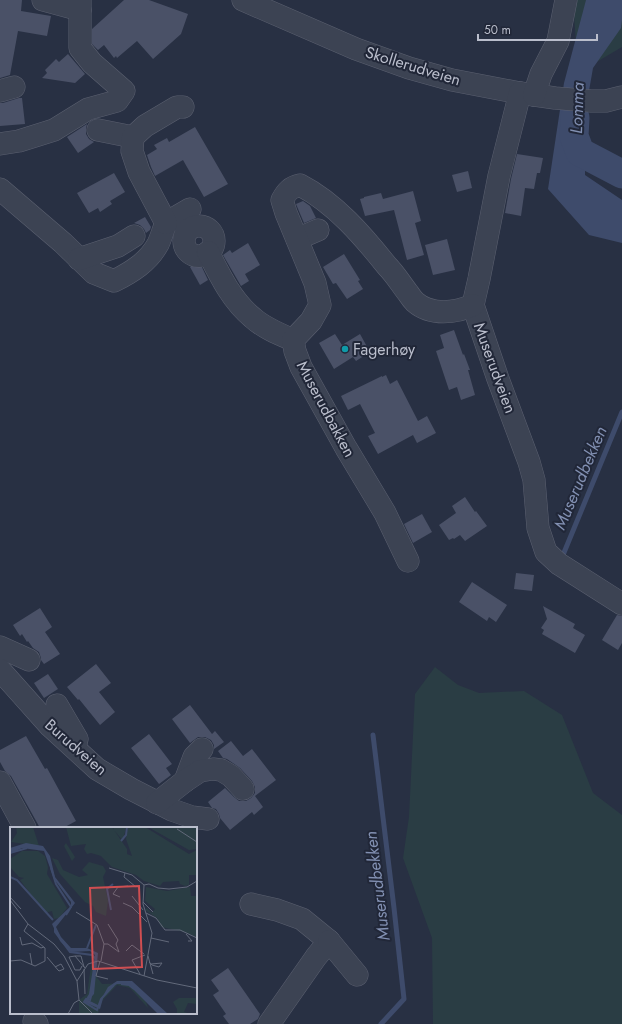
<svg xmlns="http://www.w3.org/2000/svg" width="622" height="1024" font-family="Jost,sans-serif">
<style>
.green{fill:#2a3d44}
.water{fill:#3e4b6b}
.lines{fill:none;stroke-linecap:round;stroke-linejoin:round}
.stream{stroke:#3e4b6b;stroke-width:5}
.river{stroke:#3e4b6b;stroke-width:29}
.building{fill:#4a5167}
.minor-casing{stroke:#5b6070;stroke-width:23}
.minor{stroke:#3c4353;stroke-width:22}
.culture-dot{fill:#0f9aa8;stroke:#212738;stroke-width:1.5}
.labels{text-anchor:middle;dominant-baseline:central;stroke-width:4;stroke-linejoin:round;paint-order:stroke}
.street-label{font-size:16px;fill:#babecc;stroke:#212738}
.poi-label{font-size:16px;fill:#babecc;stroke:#212738;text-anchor:start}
.water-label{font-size:17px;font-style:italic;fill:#8290b2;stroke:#212738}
.inset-river{fill:none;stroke:#3e4b6b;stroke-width:2}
.inset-road{fill:none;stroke:#62697a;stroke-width:1}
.view{fill:#cf4e51;fill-opacity:0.15;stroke:#cf4e51;stroke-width:2}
.inset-edge{fill:none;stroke:#babecc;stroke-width:2}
</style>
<rect width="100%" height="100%" fill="#283043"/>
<g class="green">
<polygon points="573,0 622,0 622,47 578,73"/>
<polygon points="435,667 458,685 479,693 524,691 562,715 593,793 622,815 622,1024 433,1024 432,938 403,858 409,817 415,694"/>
</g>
<polygon class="water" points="586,0 622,0 622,20 621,28 593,68 585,114 585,175 622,200 622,243 589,235 548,189 564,83"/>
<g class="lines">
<g class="stream">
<polyline points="563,555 622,412"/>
<polyline points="373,735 394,908 404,999 381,1024"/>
</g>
<polyline class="river" points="575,118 574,136 580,152 622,174"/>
</g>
<g class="building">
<polygon points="0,0 22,0 21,11 51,16 47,36 18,31 10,75 0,78"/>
<polygon points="124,0 149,0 188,14 181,34 153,59 137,41 117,58 116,56 114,58 104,45 98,50 92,44 92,29"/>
<polygon points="68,54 85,74 75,83 42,78 47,73 45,70 56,59 59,62"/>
<polygon points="19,98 22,98 25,124 0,126 0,103 3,103"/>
<polygon points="87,124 86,128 86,134 89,139 94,142 78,153 67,137"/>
<polygon points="195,127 228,184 204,197 183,160 155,176 151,167 147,155 157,149 154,145 167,138 169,142"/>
<polygon points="517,154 543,158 540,173 537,173 534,189 525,188 521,216 505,213 511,179"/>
<polygon points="468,171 472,188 457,192 452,175"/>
<polygon points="114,173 125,192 110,201 112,204 100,212 98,208 89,213 77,193"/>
<polygon points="413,191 421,221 415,223 424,255 407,260 394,210 365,216 360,199 364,198 364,197 381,193 383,199"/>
<polygon points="303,201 310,206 316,218 304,223 296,204"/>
<polygon points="145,217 151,227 150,230 146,233 144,229 140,225 134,223"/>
<polygon points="447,239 455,270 433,275 425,245"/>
<polygon points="248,243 260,265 245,274 249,281 241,286 223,255 230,250 232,253"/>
<polygon points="344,254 360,280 358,281 363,289 347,299 336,283 333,284 323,267"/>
<polygon points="199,261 208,280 200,285 190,267"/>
<polygon points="454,330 463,355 464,354 470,370 468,370 475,395 461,400 457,387 449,390 436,351 444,348 440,335"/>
<polygon points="335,334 342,345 360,334 370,352 356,361 353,357 334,369 319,343"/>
<polygon points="386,375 390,384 397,380 418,421 427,416 436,433 417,443 413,435 378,454 368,436 375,433 360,404 348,410 341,396 382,376 382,377"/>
<polygon points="465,497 475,512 476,511 487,526 465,541 460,535 454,539 453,538 449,540 439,525 456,513 452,506"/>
<polygon points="422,514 432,532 413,543 404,524"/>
<polygon points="516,573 534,575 532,591 514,589"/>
<polygon points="472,582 507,605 496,622 489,617 487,621 459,602"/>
<polygon points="543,606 575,624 573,628 585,635 575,653 542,634 544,630 541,628 547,619"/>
<polygon points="40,608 52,627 45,632 60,654 44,664 41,660 41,658 39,652 33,648 28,641 27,642 22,634 20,636 13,625"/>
<polygon points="617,615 622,616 622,643 618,650 602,640"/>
<polygon points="96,664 111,683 99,692 115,712 100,725 79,699 78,700 67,687"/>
<polygon points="48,674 58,689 44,698 34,683"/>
<polygon points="190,705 212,734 215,731 224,742 214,749 214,745 211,740 205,737 198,737 190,743 172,719"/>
<polygon points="149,734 172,764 166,768 171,775 159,784 131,748"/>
<polygon points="26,736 45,769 47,768 76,821 63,828 40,828 11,776 5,771 0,762 0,750"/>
<polygon points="231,741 243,756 252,749 276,780 255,796 263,807 254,815 252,812 230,830 220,818 219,814 216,809 212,808 208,802 225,788 234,797 239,801 246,801 251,798 255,793 255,787 252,781 240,768 227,759 223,758 218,751"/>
<polygon points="228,968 260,1014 258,1019 250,1024 229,1024 223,1016 226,1014 213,995 219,991 211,980"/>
</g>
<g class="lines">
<g class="minor-casing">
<g id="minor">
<polyline points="43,0 80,10"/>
<polyline points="243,0 356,49 409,68 452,80 520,93 555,98 591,101 606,101 622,97"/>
<polyline points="0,91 14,87"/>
<polyline points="520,93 499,176 479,279 473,305 477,317 498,379 529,462 534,480 538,528 546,552 559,564 622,604"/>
<polyline points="534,95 541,74 558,41 566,0"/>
<polyline points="98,130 133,137"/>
<polyline points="0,144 19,141 54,130 88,109 117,101 124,91 92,63 80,48 80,0"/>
<path d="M 0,189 L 63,243 L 94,273 L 114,281 C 132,272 148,262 158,244 C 161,238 163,230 166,223 L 190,209"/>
<polyline points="166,223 139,172 132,151 133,137 145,126 177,107 183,107"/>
<circle cx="199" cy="241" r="15"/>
<polyline points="297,239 318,230"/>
<path d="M 208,252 C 220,276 232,301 253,318 C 264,328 279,334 293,340"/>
<polyline points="79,259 118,246 134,236"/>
<path d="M 408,561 L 385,513 L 346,448 L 301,367 L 295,351 L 293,340 L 311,321 L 320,305 L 315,283 L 286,213 L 282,200 C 287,191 291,187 300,185 C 335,203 363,236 387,266 C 395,274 401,284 408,293 C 410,296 413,300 415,302 C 431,316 456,313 473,305"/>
<polyline points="0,647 29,660"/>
<polyline points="0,670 50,726 97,769 131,789 172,810 192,817 208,819"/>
<polyline points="57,705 77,739 75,746"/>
<polyline points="185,781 194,757 202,749"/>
<polyline points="0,782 25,828"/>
<polyline points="157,803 185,781 200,771 213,769 221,770 231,776 243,789"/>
<polyline points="251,904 277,910 302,919 329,941 316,957 269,1024"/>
<polyline points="329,941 357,975"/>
<polyline points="34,1021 37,1024"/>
</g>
</g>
<use href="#minor" class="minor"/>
</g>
<circle class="culture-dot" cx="345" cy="349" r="4"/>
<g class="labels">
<g class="street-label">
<text transform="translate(413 66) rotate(17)">Skollerudveien</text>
<text transform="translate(495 368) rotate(70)">Muserudveien</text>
<text transform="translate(326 409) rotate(62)">Muserudbakken</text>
<text transform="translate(76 747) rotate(41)">Burudveien</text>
</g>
<g class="poi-label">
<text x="353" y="349">Fagerhøy</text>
</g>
<g class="water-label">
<text transform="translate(577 108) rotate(-88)">Lomma</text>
<text transform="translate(580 478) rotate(-67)">Muserudbekken</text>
<text transform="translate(377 886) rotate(-97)">Muserudbekken</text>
</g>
</g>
<g transform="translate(10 827)">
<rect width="187" height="187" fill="#283043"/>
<path d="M 6,0 L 23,0 L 29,19 L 1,15 L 7,6 ZM 56,0 L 102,0 L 117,22 L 117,27 L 122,29 L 116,12 L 118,0 L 135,0 L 179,27 L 187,23 L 187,48 L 179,48 L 179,58 L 175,59 L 170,57 L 169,54 L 153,55 L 150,59 L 134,54 L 126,48 L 102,40 L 91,29 L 81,26 L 77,27 L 74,22 L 76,17 L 61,19 ZM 103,0 L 116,0 L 113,14 L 104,3 ZM 138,0 L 187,0 L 187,22 L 179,23 ZM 56,16 L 65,30 L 62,34 L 54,19 ZM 12,24 L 28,24 L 35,29 L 38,40 L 37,47 L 57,81 L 49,91 L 44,92 L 42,84 L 35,86 L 10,53 L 14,51 L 9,50 L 0,40 L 0,32 ZM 42,31 L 48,33 L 53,43 L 69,50 L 78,48 L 72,43 L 79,35 L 93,39 L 96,44 L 93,50 L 98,74 L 96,89 L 86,85 L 83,79 L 75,75 L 50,47 ZM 136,60 L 157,64 L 180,60 L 181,69 L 187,69 L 187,110 L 175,105 L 151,100 L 147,91 L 135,83 L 137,81 L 142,86 L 145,82 L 135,74 ZM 86,136 L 86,149 L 92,157 L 121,156 L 133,165 L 138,181 L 120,161 L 107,158 L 92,174 L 88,187 L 69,187 L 69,173 L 77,167 L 81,139 ZM 169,171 L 187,171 L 187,177 L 178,176 L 174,185 L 181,187 L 167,187 L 167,182 L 163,175 Z" fill="#2a3d44"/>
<path d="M 16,16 L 33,19 L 40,29 L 45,50 L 65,76 L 46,100 L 51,110 L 61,121 L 77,121 L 88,126 L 84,167 L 78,173 L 88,178 L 98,160 L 107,154 L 122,154 L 158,187 L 147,186 L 118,157 L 107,157 L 101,161 L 94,168 L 90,182 L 74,175 L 79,167 L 85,128 L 80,124 L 61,125 L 50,114 L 42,97 L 61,79 L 61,75 L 44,52 L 34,24 L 12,21 L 0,27 L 0,21 Z" fill="#3e4b6b"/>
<path class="inset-river" d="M 111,14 L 116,8 L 117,0M 0,26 L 17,21M 41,41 L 46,57 L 61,80 L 56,88M 0,50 L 7,53 L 43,93M 101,83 L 97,62 L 103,57M 45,97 L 45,105 L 60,125 L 82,128 L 86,132M 77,121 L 86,98M 111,157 L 119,158 L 124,162M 82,166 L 80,173 L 76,172 L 74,175 L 87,183 L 91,172 L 104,158"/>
<path class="inset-road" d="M 167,2 L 187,15M 99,41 L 122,48 L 134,58M 115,46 L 114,50 L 126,60M 134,58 L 133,77 L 142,106 L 134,149M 134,58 L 139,57 L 148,61 L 159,62 L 177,60 L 187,54M 122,69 L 133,83M 0,70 L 11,82M 110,70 L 103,67 L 108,60 L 118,59M 0,73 L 18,97 L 44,117 L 54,129 L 67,154 L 69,173 L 83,187M 133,75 L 143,85M 113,76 L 122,80 L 137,95M 66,85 L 87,98 L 94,117 L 91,134M 136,86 L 146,91 L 155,103 L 170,103 L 187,111M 176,107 L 182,114 L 178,114M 10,110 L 12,118 L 22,116 L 31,121 L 34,120M 141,111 L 159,115M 94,117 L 98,117 L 109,125 L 106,117 L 108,113 L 98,97M 116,124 L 122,118 L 134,127M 20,126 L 22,138M 65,129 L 71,129 L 74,140M 138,129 L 143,147M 37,130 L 48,143 L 49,144 L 54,142 L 51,137 L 45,140M 0,134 L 11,133 L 25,139 L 35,134 L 35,121 L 14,104 L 18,97M 90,134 L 86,149 L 98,152M 139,135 L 142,138 L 149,140 L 152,136 L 141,137M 72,139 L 70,143 L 65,143 L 59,130 L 65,129 L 75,141M 74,142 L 75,167M 130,147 L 122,133 L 135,128M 67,154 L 78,137 L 88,134 L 147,153 L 187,161M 58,187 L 64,176 L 69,173"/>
<path class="view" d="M 129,59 L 132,140 L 83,142 L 80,61 Z"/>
<rect width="187" height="187" class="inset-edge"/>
</g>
<path d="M478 34v6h119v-6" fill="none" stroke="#babecc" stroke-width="2"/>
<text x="484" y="34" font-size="12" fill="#babecc" stroke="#212738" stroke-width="3" paint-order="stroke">50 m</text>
</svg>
